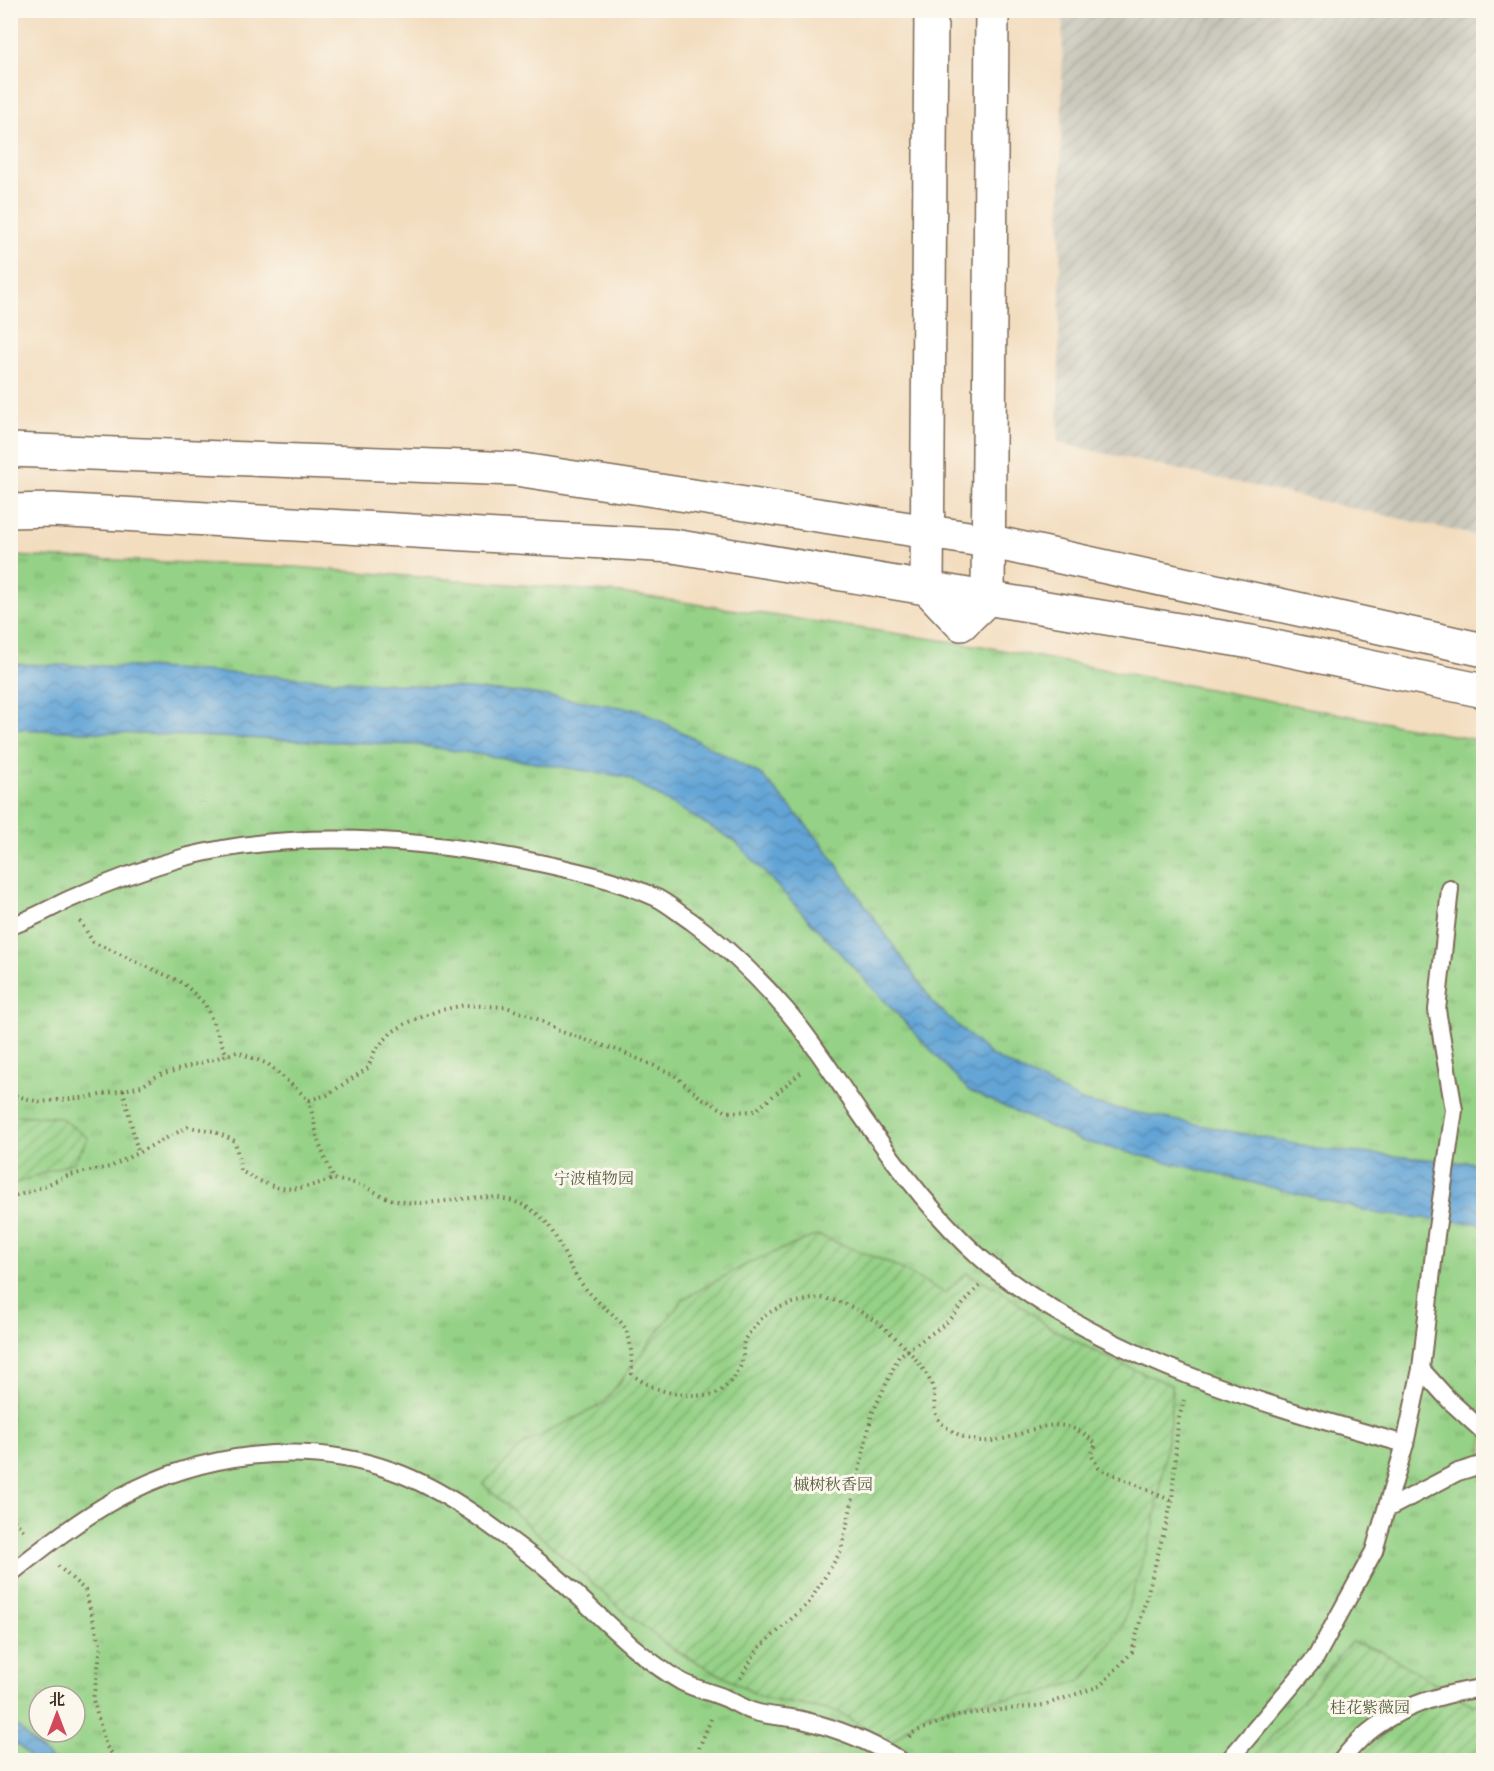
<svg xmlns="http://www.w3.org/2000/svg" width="1494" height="1771" font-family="'IM FELL Great Primer','Noto Serif SC',serif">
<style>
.industrial{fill:url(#industrial-furrows)}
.grass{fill:url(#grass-tufts);stroke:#687e52;stroke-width:1.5;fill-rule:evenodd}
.garden{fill:url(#garden-furrows);stroke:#687e52;stroke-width:1.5}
.water{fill:url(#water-waves);stroke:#4e677a;stroke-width:1.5}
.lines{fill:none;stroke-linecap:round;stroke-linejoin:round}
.lane-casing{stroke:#7b6956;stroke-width:20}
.secondary-casing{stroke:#7b6956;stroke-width:36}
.path{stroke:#7b6956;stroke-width:4;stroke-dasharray:1.5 4.5;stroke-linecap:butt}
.lane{stroke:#fff;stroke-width:16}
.secondary{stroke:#fff;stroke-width:33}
.labels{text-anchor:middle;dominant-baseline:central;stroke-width:6;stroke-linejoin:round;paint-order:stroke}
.park-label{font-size:16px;fill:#565c3d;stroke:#fbf7ec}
</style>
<defs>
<pattern id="industrial-furrows" width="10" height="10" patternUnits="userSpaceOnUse" patternTransform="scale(1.5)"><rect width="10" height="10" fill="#c6c5b8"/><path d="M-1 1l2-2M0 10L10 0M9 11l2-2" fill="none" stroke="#aba99e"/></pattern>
<pattern id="grass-tufts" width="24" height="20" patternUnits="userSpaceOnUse" patternTransform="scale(1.5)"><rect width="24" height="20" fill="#95d186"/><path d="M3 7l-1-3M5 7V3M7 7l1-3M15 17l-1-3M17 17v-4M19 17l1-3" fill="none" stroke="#7baa6d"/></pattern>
<pattern id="garden-furrows" width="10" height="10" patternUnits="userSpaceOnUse" patternTransform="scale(1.5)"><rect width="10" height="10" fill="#95d186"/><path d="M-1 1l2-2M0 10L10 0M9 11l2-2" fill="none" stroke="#7baa6d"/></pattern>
<pattern id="water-waves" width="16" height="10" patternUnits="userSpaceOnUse" patternTransform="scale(1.5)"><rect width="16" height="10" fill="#62a4d6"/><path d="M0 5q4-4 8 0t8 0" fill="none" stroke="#5286ad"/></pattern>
</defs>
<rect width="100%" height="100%" fill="#fbf7ec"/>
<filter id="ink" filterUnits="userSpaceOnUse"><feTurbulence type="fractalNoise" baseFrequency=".0167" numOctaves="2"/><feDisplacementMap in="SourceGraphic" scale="12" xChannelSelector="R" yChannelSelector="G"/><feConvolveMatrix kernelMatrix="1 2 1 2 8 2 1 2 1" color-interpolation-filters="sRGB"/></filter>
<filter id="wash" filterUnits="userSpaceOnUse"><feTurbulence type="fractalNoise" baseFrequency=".008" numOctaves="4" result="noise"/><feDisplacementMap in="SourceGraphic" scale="24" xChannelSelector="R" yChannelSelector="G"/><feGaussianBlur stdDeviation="1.35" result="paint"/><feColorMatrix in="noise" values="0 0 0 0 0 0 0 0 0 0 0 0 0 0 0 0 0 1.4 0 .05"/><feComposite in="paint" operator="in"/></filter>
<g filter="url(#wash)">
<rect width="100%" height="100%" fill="#f3ddbf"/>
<polygon class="industrial" points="1063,11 1483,11 1483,537 1058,443"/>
<path class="grass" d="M 10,556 L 294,567 L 621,593 L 981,646 L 1483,741 L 1483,1760 L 11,1760 ZM 39,1696 L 75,1696 L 75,1732 L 39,1732 Z"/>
<g class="garden">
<polygon points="11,1115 59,1117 88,1138 74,1162 11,1185"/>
<polygon points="817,1235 890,1263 945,1293 966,1273 999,1289 1052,1329 1116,1362 1172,1385 1171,1416 1154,1525 1122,1627 1084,1679 1041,1694 972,1702 922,1715 891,1743 838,1712 763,1698 671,1648 622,1610 483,1484 525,1443 603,1404 683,1299 751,1262"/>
<polygon points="1351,1642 1381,1651 1472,1705 1483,1703 1483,1760 1252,1760"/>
</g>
<g class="water">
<polygon points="11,664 141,667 528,693 640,710 762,775 821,842 935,1005 992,1056 1084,1102 1326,1150 1483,1164 1483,1224 1380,1214 1081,1141 969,1091 735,841 626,777 417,745 11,729"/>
<path d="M 11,1619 C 17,1634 18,1647 11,1662 Z"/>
<polygon points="10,1717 25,1735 52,1760 32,1760 11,1738"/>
</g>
</g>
<g filter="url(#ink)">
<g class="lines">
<g class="lane-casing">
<g id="lane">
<path d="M 10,926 C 31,920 50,908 70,899 C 106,883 146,868 185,857 C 295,829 415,838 525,860 C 569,869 616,879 657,898 C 669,904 680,914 691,921 C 727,947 757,976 786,1010 C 820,1049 845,1095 876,1136 C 910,1184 949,1233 995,1270 C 1115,1362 1262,1404 1405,1444"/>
<polyline points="1421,1369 1449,1400 1484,1432"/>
<polyline points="1389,1508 1458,1472 1484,1464"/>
<path d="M 10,1574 C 44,1547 80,1519 118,1498 C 200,1453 304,1439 393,1471 C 446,1490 495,1528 539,1562 C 588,1600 627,1651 682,1682 C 695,1689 711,1692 725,1698 C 734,1702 743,1708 752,1711 C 768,1717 786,1716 802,1720 C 836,1728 871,1742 900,1760"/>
<polyline points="1229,1760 1316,1657 1374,1551 1405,1444 1421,1369 1436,1235 1454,1110 1437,1010 1450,889"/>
<path d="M 1342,1760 C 1376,1714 1428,1695 1484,1688"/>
</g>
</g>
<g class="secondary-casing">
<g id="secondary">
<polyline points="931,10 927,588 961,624 988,598 992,10"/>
<polyline points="10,450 516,469 988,541 1484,650"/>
<polyline points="10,511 53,510 673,546 1251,642 1484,691"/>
</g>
</g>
<g class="path">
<polyline points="80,921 93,942 183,983 205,1004 227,1056"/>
<polyline points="123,1090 138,1152"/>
<polyline points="10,1094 39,1102 90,1097 142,1086 157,1076 237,1052 268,1064 309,1100 327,1095 368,1068 375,1050 392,1032 407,1023 437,1011 465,1005 506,1007 536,1018 559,1031 620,1051 673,1074 700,1097 727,1112 755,1111 804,1070"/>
<path d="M 309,1100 L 319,1144 L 334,1179 C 342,1181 352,1182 360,1185 C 374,1190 383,1198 398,1201 C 449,1211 496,1177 542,1218 C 557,1232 569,1270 585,1288 C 619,1327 632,1313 632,1374 C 647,1387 670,1395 690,1395 C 697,1395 707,1397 713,1395 C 724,1391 740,1373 742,1361 C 744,1354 742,1345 745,1339 C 750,1332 759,1320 766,1315 C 777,1306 799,1301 813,1299 C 852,1291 919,1352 932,1385 C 938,1400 928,1414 946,1427 C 1008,1472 1042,1391 1096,1444 L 1091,1455 L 1099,1468 L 1172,1501"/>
<path d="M 10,1197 L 30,1192 L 69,1175 L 110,1167 L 188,1127 L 213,1131 L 235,1141 L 241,1171 C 281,1194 291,1192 334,1179"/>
<polyline points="10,1516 26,1533"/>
<polyline points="58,1566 85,1590 101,1647 93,1700 106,1746 117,1760"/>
<polyline points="740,1678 759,1648 808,1604 841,1551 872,1414 899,1356 945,1324 979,1286"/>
<polyline points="909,1737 912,1733 959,1715 1044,1705 1100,1686 1132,1652 1172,1501 1178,1422 1184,1400"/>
<polyline points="698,1760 699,1748 711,1719"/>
</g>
<use href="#lane" class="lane"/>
<use href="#secondary" class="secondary"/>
</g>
</g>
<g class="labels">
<g class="park-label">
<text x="594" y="1178">宁波植物园</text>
<text x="833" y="1484">槭树秋香园</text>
<text x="1370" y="1707">桂花紫薇园</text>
</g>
</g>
<rect width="1494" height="1771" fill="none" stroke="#fbf7ec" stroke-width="36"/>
<g transform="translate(57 1714)"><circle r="28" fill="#fbf7ec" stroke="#aea59a" stroke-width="1.5"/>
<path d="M0-4.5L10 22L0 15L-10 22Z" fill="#d1495b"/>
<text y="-9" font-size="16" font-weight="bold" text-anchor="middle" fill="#3b2a1e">北</text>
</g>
</svg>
